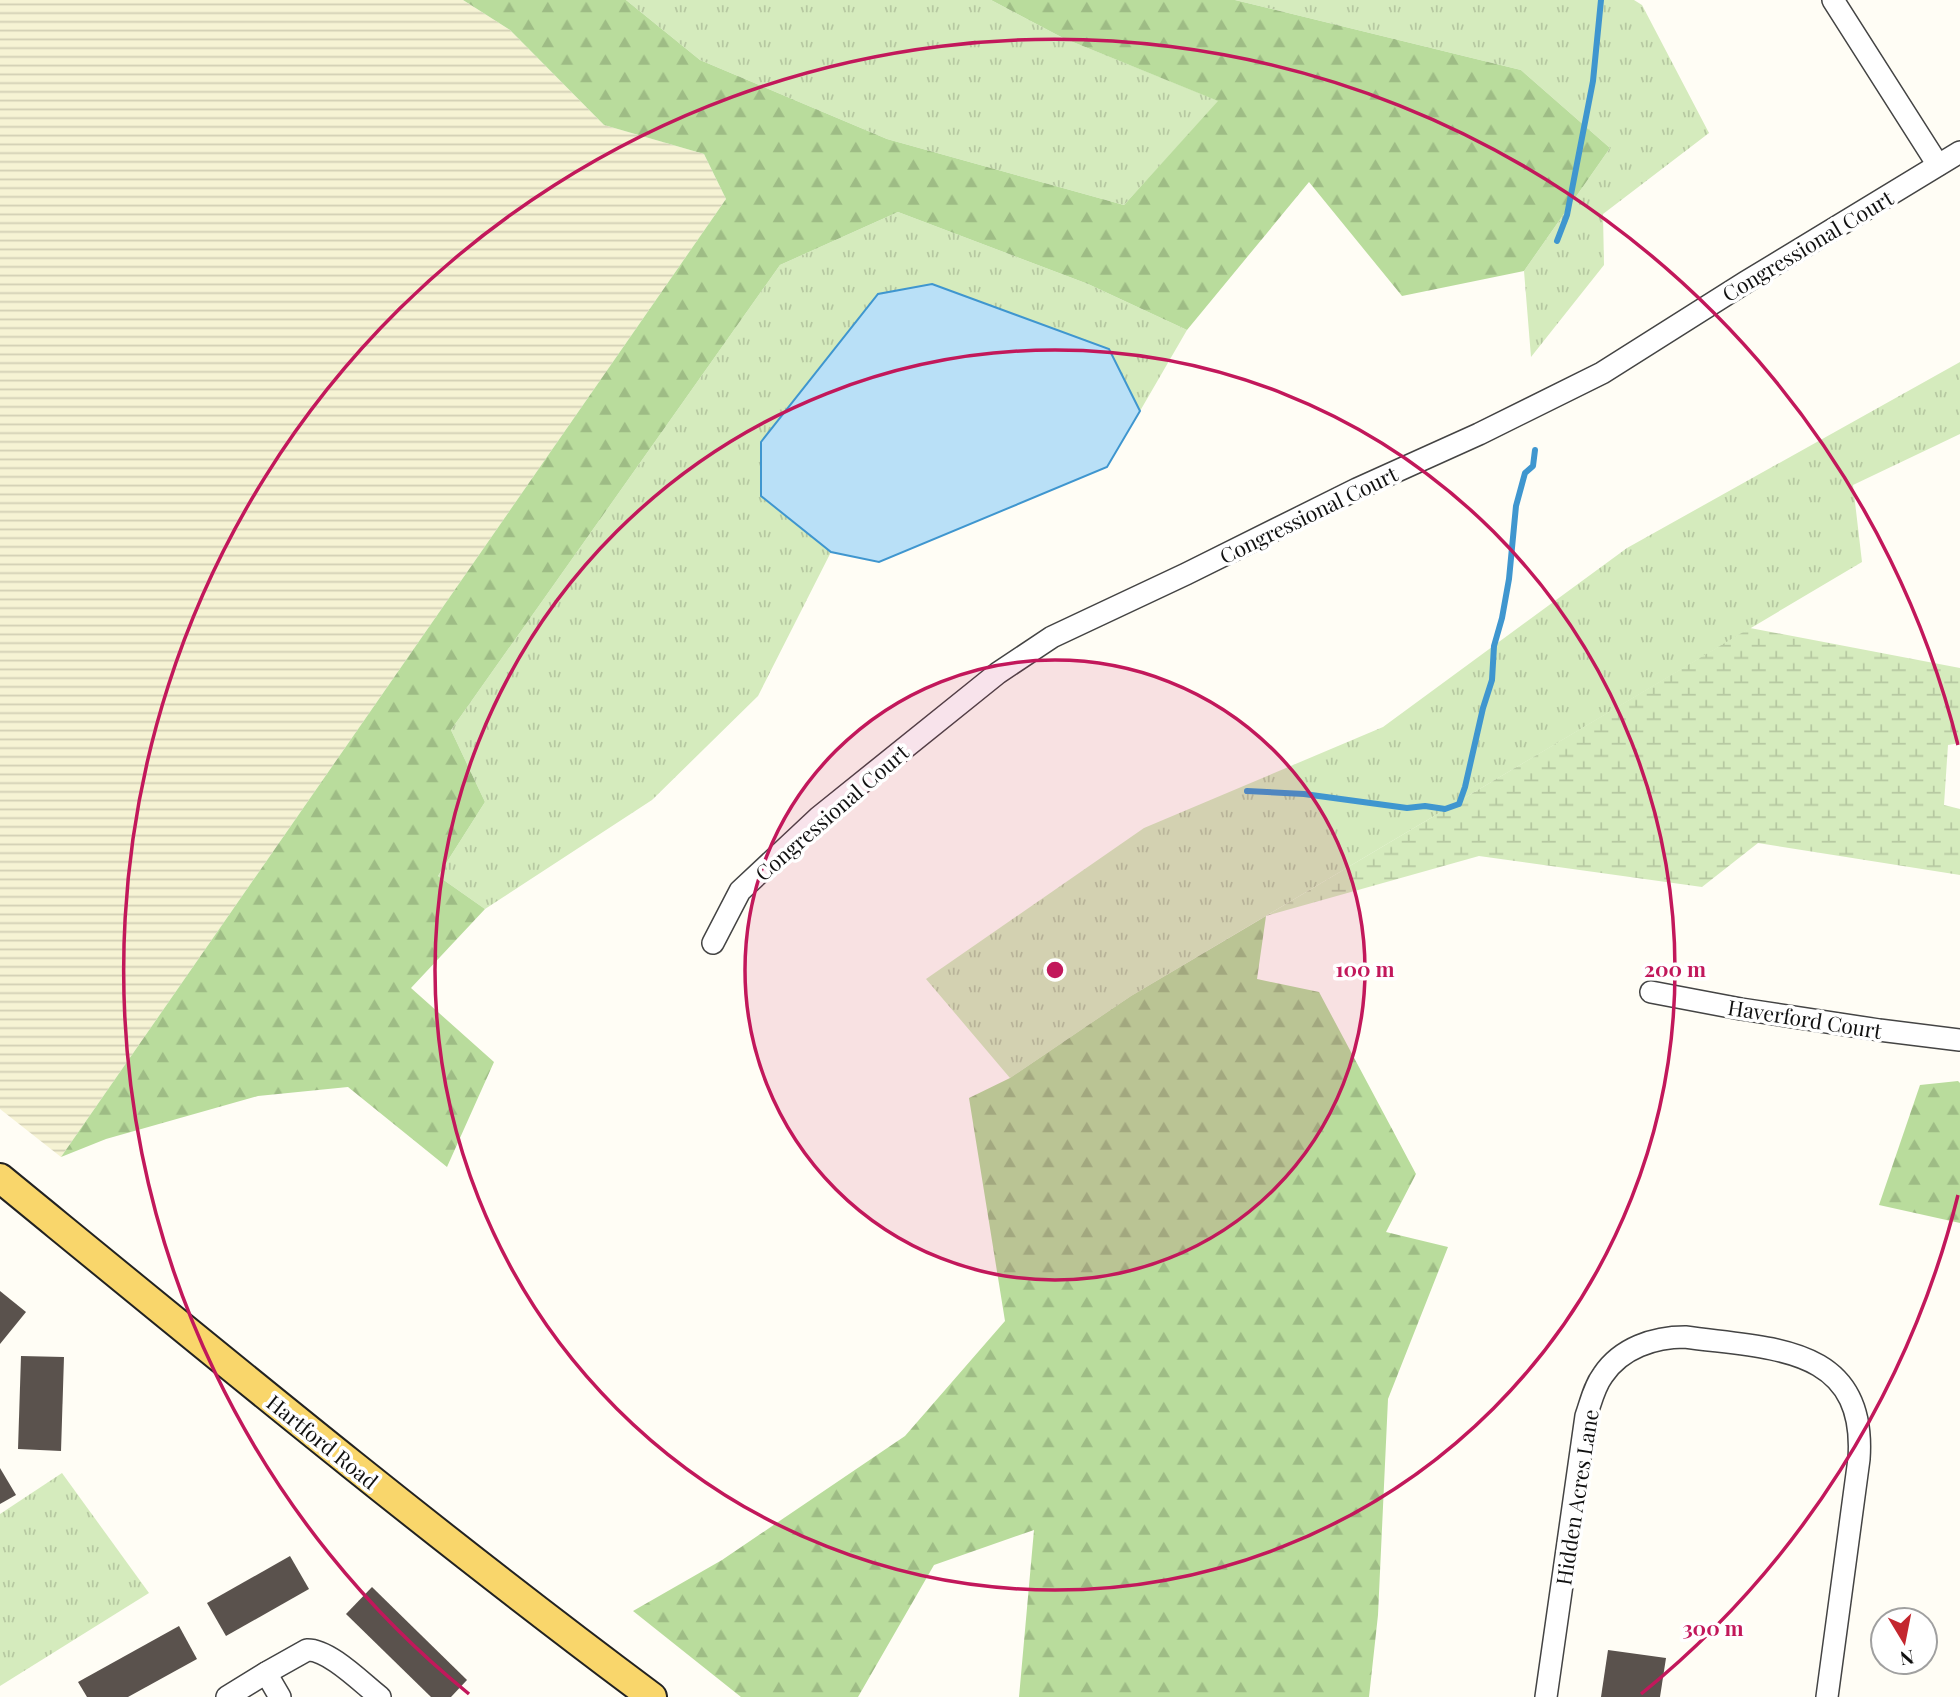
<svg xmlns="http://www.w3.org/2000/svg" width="1960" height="1697" font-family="'Playfair Display',serif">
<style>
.farmland{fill:url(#farmland-rules)}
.grass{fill:url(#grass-tufts)}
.forest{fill:url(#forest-firs)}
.wetland{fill:url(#wetland-marsh)}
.water{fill:#b9e0f7;stroke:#3f96cf;stroke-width:2}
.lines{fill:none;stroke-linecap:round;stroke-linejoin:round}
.stream{stroke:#3f96cf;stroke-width:6}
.building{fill:#5a524d}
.minor-casing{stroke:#444;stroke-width:24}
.major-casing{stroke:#222;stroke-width:32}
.minor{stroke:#fff;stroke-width:21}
.major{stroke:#f9d66b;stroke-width:28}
.ring{fill:none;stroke:#c2185b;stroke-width:3.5}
.labels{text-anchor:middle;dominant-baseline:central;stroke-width:7;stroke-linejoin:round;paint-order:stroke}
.street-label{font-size:21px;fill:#111;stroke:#fff}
.centre{fill:#c2185b;stroke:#fff;stroke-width:3.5}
.ring-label{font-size:21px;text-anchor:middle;font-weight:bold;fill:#c2185b;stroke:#fff;stroke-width:7;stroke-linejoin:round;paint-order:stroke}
</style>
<defs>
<pattern id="farmland-rules" width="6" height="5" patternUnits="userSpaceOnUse" patternTransform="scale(1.75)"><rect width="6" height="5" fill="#f6f3d4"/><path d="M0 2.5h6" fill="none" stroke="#d2cfb5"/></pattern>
<pattern id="grass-tufts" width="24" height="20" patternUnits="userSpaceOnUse" patternTransform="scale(1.75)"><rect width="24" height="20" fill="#d5ebbd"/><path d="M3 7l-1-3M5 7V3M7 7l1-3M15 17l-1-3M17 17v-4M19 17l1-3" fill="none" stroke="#b6c8a1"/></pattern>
<pattern id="forest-firs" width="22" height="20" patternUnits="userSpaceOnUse" patternTransform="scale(1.75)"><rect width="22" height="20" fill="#b9dc9c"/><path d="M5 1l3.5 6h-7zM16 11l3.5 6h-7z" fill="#9ebc85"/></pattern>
<pattern id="wetland-marsh" width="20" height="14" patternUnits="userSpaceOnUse" patternTransform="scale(1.75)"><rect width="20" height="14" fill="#d5ebbd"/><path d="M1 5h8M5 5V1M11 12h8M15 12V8" fill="none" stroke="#b6c8a1"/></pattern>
</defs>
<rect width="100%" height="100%" fill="#fffdf5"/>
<polygon class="farmland" points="0,0 463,0 510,30 604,125 704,154 726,199 61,1157 0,1109"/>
<g class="grass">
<polygon points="626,0 991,0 1063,38 1219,101 1124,205 887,139 700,60"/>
<polygon points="1235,0 1634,0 1642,5 1709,133 1603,214 1604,265 1531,357 1524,271 1610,148 1521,70"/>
<polygon points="898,212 1088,284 1187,330 1140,411 1108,349 761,496 831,552 758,696 652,800 485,909 438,876 485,802 451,730 780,265"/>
<polygon points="1960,362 1960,434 1853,485 1862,562 1131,996 1010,1078 926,979 1144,828 1383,727 1627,548"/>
<polygon points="62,1473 149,1593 0,1686 0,1514"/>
</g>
<g class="forest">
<polygon points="463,0 626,0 700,60 887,139 1124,205 1218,101 1063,38 991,0 1235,0 1521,70 1610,148 1524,271 1402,296 1309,182 1187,330 1088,284 898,212 780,265 451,730 485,802 438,876 485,909 411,988 494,1062 447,1167 348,1087 258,1096 106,1139 61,1157 726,199 704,154 604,125 510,30"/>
<polygon points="1266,916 1257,979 1319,992 1416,1174 1386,1232 1448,1247 1388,1399 1378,1615 1369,1697 1019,1697 1034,1530 934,1565 858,1697 741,1697 633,1611 722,1560 905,1436 1005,1321 969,1098 1010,1078 1131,996"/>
<polygon points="1958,1081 1960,1083 1960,1223 1879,1205 1920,1085"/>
</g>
<polygon class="wetland" points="1750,628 1960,668 1960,743 1948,745 1944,805 1960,809 1960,875 1758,843 1702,887 1479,856 1266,916"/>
<polygon class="water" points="932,284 1109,349 1140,411 1107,467 879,562 831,552 761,496 761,442 878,294"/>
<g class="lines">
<g class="stream">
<polyline points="1557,241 1567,215 1593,81 1601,0"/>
<polyline points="1247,791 1304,794 1407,808 1425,806 1445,809 1459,804 1465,787 1483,708 1492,680 1494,646 1502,618 1509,579 1516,506 1525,473 1533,466 1535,450"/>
</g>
</g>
<g class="building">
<polygon points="0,1291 26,1312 0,1344"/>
<polygon points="21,1356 64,1357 61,1451 18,1449"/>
<polygon points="0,1468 16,1495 0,1504"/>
<polygon points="290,1556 309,1589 226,1636 207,1603"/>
<polygon points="372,1587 467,1680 451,1697 431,1697 346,1614"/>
<polygon points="179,1626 197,1659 128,1697 87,1697 78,1682"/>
<polygon points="1608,1650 1666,1658 1660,1697 1601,1697"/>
</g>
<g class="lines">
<g class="minor-casing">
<g id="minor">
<polyline points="1833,0 1938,165"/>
<polyline points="713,943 740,891 819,817 998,673 1052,637 1186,574 1357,489 1479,434 1602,373 1746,282 1960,152"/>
<polyline points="1651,992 1741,1009 1879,1030 1960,1040"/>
<polyline points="266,1673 280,1697"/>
<path d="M 227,1697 L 266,1673 L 307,1650 C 329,1649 363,1684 380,1697"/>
<path d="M 1546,1697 L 1586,1416 C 1591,1402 1594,1387 1603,1375 C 1621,1348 1654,1337 1685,1337 C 1769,1349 1867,1344 1859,1459 L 1827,1697"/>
</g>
</g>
<g class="major-casing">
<path id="major" d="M 0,1178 C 215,1354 429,1531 652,1697"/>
</g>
<use href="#minor" class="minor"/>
<use href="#major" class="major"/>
</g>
<circle cx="1055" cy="970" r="310" fill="#c2185b" fill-opacity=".12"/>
<g class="ring">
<circle cx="1055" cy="970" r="310"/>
<circle cx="1055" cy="970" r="620"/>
<path d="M1958 1195A931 931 0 0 1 1641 1694M469 1694A931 931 0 1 1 1958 745"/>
</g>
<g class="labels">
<g class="street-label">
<text transform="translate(1807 245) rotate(-31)">Congressional Court</text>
<text transform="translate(1308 514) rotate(-26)">Congressional Court</text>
<text transform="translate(831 812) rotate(-41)">Congressional Court</text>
<text transform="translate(1805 1018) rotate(9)">Haverford Court</text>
<text transform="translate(323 1441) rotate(39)">Hartford Road</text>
<text transform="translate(1576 1497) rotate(-81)">Hidden Acres Lane</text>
</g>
</g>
<circle cx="1055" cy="970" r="10" class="centre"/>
<g class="ring-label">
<text x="1365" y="977">100 m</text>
<text x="1675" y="977">200 m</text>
<text x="1713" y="1636">300 m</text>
</g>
<g transform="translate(1904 1641) rotate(170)"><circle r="33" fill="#ffffff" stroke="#a0a0a0" stroke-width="2"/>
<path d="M0-5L12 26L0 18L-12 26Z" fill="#c4262e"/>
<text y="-10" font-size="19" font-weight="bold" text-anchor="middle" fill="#111111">N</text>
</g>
</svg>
